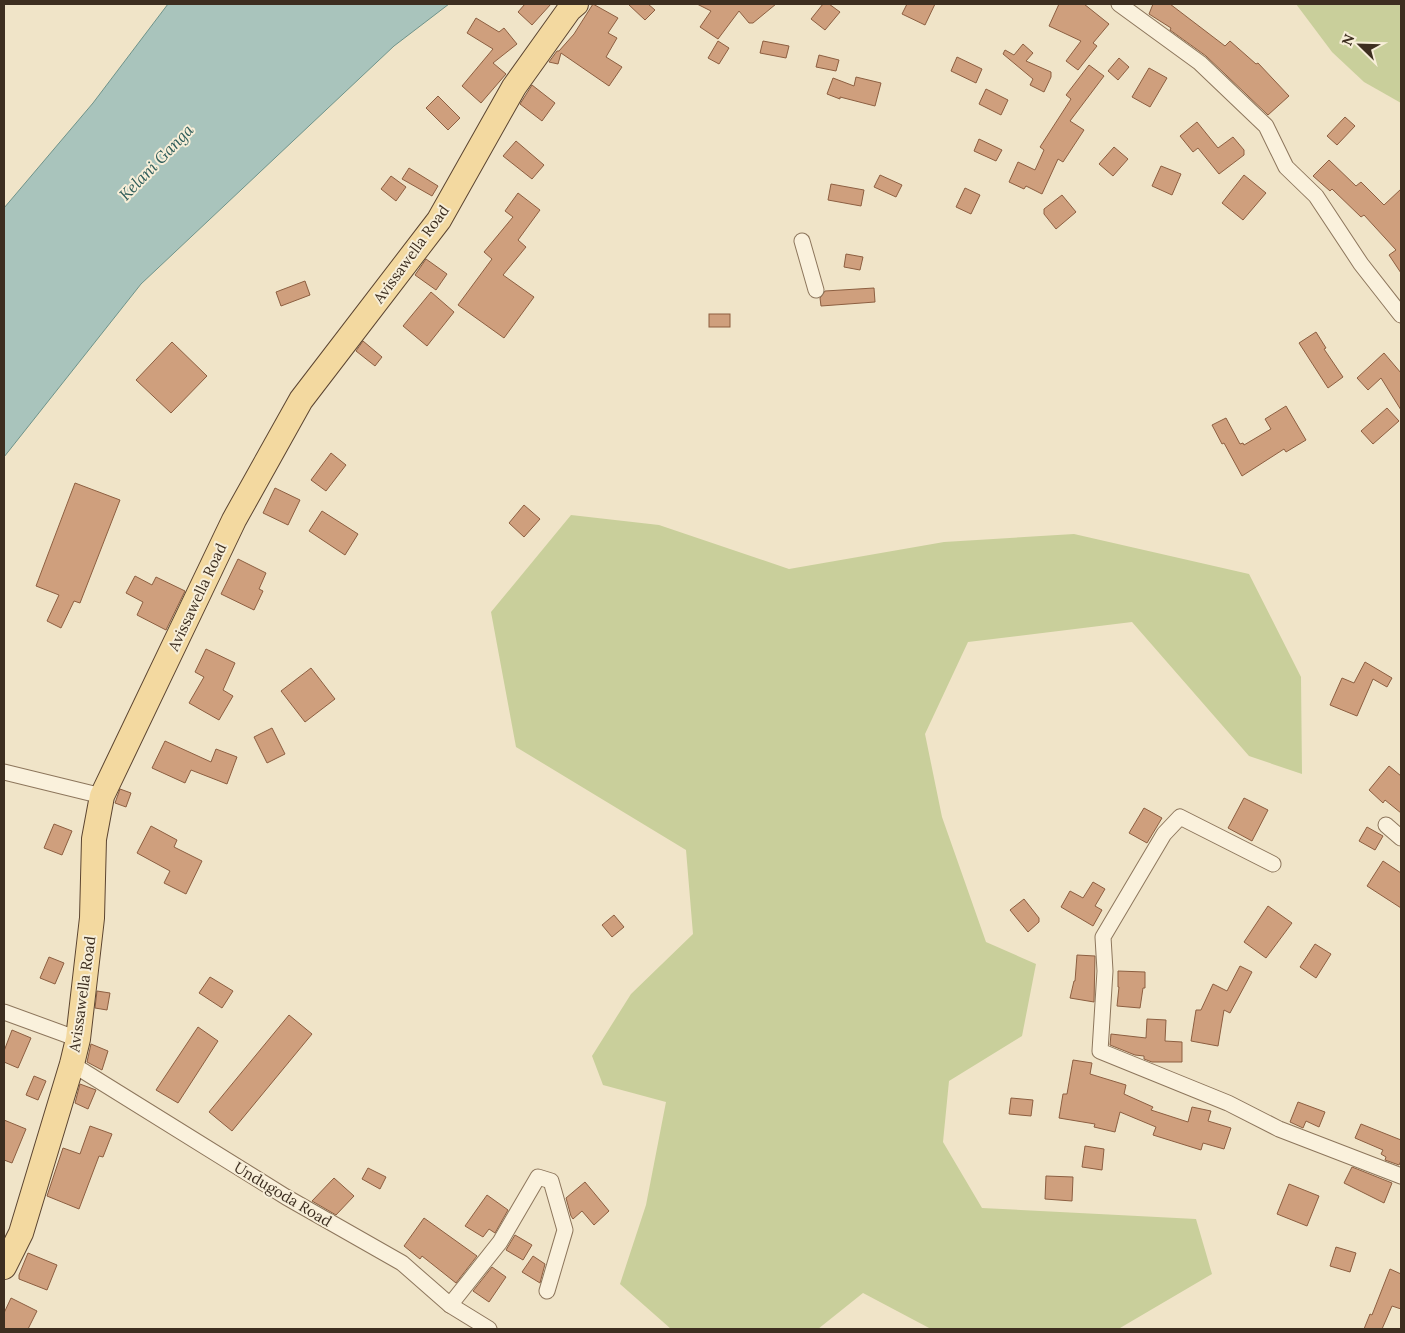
<svg xmlns="http://www.w3.org/2000/svg" width="1405" height="1333" font-family="Lora,serif">
<style>
.green{fill:#c9cf9b}
.water{fill:#a9c4bc;stroke:#6f938a}
.building{fill:#cf9f7d;stroke:#8d5f41}
.lines{fill:none;stroke-linecap:round;stroke-linejoin:round}
.minor-casing{stroke:#8d765c;stroke-width:17}
.primary-casing{stroke:#5b4430;stroke-width:26}
.minor{stroke:#faf1dc;stroke-width:15}
.primary{stroke:#f3d9a0;stroke-width:24}
.labels{text-anchor:middle;dominant-baseline:central;stroke-width:4;stroke-linejoin:round;paint-order:stroke}
.street-label{font-size:15px;fill:#3d2e20;stroke:#f7eed8}
.water-label{font-size:16px;font-style:italic;fill:#2f5d5a;stroke:#f7eed8}
</style>
<rect width="100%" height="100%" fill="#f0e4c8"/>
<g class="green">
<polygon points="1296,4 1401,4 1401,103 1364,82 1332,52"/>
<polygon points="571,515 659,525 789,569 944,542 1074,534 1249,574 1301,677 1302,774 1249,756 1132,622 968,642 925,734 942,817 986,942 1036,964 1022,1036 949,1081 943,1142 982,1208 1196,1219 1212,1274 1120,1328 1115,1329 931,1329 863,1293 818,1329 671,1329 620,1284 646,1205 666,1102 603,1085 592,1056 631,994 693,934 686,850 516,747 491,612"/>
</g>
<polygon class="water" points="168,4 449,4 394,46 141,284 4,457 4,208 93,103"/>
<g class="building">
<polygon points="525,4 551,4 532,25 518,12"/>
<polygon points="593,4 618,18 608,33 617,38 606,57 622,67 609,86 561,53 558,64 549,62 557,51 559,51 574,34"/>
<polygon points="628,4 648,4 655,10 645,20"/>
<polygon points="697,4 776,4 753,23 749,23 739,11 718,39 700,27 711,11"/>
<polygon points="823,4 829,4 840,12 825,30 811,19"/>
<polygon points="907,4 935,4 925,25 902,14"/>
<polygon points="1059,4 1084,4 1109,24 1093,43 1097,46 1078,70 1066,61 1081,41 1049,26"/>
<polygon points="1153,4 1170,4 1225,46 1230,41 1256,64 1258,63 1289,96 1268,115 1206,56 1170,30 1171,28 1149,14"/>
<polygon points="476,18 499,32 504,28 517,44 493,63 506,74 481,103 462,86 493,49 467,33"/>
<polygon points="718,41 729,48 719,64 708,58"/>
<polygon points="763,41 789,46 786,58 760,53"/>
<polygon points="1023,44 1033,53 1026,61 1051,72 1051,77 1044,92 1030,85 1033,79 1003,54 1005,50 1014,55"/>
<polygon points="819,55 839,60 836,71 816,67"/>
<polygon points="957,57 982,69 976,83 951,71"/>
<polygon points="1119,58 1129,67 1118,80 1108,71"/>
<polygon points="1089,65 1104,76 1070,121 1084,130 1063,162 1058,159 1042,194 1026,186 1024,189 1009,182 1018,162 1035,170 1044,150 1040,147 1071,99 1066,95"/>
<polygon points="1149,68 1167,78 1150,107 1132,97"/>
<polygon points="856,77 881,83 875,106 840,97 840,99 827,94 833,78 854,86"/>
<polygon points="532,85 555,103 542,121 520,104"/>
<polygon points="986,89 1008,100 1001,115 979,104"/>
<polygon points="438,96 460,118 448,130 426,108"/>
<polygon points="1345,117 1355,126 1337,145 1327,136"/>
<polygon points="1197,122 1218,148 1233,137 1244,150 1244,155 1219,174 1198,148 1193,152 1180,136"/>
<polygon points="979,139 1002,150 996,161 974,151"/>
<polygon points="516,141 544,165 532,179 503,156"/>
<polygon points="1114,147 1128,159 1113,176 1099,164"/>
<polygon points="1329,160 1356,186 1361,182 1384,205 1401,189 1401,273 1389,255 1396,250 1364,215 1361,217 1332,189 1330,191 1313,176"/>
<polygon points="1161,166 1181,174 1172,195 1152,186"/>
<polygon points="409,168 438,186 432,196 402,179"/>
<polygon points="880,175 902,185 896,197 874,187"/>
<polygon points="1244,175 1266,193 1243,220 1222,203"/>
<polygon points="391,176 406,187 396,201 381,189"/>
<polygon points="831,184 864,190 861,206 828,200"/>
<polygon points="965,188 980,195 971,214 956,207"/>
<polygon points="518,193 540,210 518,240 526,247 503,275 534,297 504,338 458,305 492,259 484,252 513,217 505,211"/>
<polygon points="1062,195 1076,212 1056,229 1044,214 1044,209"/>
<polygon points="846,254 863,257 860,270 844,267"/>
<polygon points="426,259 447,274 436,290 415,275"/>
<polygon points="305,281 310,295 281,306 276,292"/>
<polygon points="874,288 875,302 821,306 820,298 825,291"/>
<polygon points="431,292 454,312 427,346 403,326"/>
<rect x="709" y="314" width="21" height="13"/>
<polygon points="1316,332 1326,348 1324,349 1343,377 1328,388 1299,343"/>
<polygon points="363,341 382,357 375,366 356,351"/>
<polygon points="172,342 207,376 171,413 136,380"/>
<polygon points="1384,353 1401,373 1401,410 1381,378 1368,390 1357,378"/>
<polygon points="1286,406 1306,440 1286,452 1284,449 1242,476 1224,443 1222,444 1212,425 1226,418 1240,444 1243,443 1244,445 1271,429 1265,419"/>
<polygon points="1387,408 1399,421 1373,444 1361,431"/>
<polygon points="331,453 346,465 326,491 311,480"/>
<polygon points="75,483 120,500 80,603 74,601 61,628 47,621 59,595 36,586"/>
<polygon points="275,488 300,500 288,525 263,513"/>
<polygon points="524,505 540,519 524,537 509,523"/>
<polygon points="322,511 358,534 345,555 309,531"/>
<polygon points="238,559 266,573 259,589 263,591 254,610 221,594"/>
<polygon points="135,576 152,585 156,577 185,591 166,630 137,615 143,602 126,593"/>
<polygon points="206,649 235,663 223,690 233,696 219,720 189,703 204,677 195,672"/>
<polygon points="1365,662 1392,678 1387,687 1373,679 1357,716 1330,705 1342,678 1354,683"/>
<polygon points="311,668 335,699 305,722 281,691"/>
<polygon points="272,728 285,754 267,763 254,737"/>
<polygon points="165,741 211,762 216,749 237,757 227,784 191,770 185,783 152,768"/>
<polygon points="1389,766 1401,776 1401,813 1385,800 1383,803 1369,790"/>
<polygon points="120,789 131,793 126,807 115,803"/>
<polygon points="1244,798 1268,810 1252,841 1228,828"/>
<polygon points="1144,808 1162,818 1147,843 1129,833"/>
<polygon points="54,824 72,831 62,855 44,848"/>
<polygon points="151,826 177,840 174,847 202,861 186,894 164,883 170,871 137,853"/>
<polygon points="1367,827 1383,836 1375,850 1359,841"/>
<polygon points="1383,861 1401,873 1401,908 1367,886"/>
<polygon points="1093,882 1105,889 1095,906 1102,910 1093,926 1061,907 1070,891 1083,898"/>
<polygon points="1024,899 1039,918 1039,922 1028,932 1010,910"/>
<polygon points="1268,906 1292,923 1266,958 1244,942"/>
<polygon points="614,915 624,927 612,937 602,925"/>
<polygon points="1315,944 1331,954 1316,978 1300,967"/>
<polygon points="1077,955 1095,956 1094,1002 1070,998 1074,981 1075,981"/>
<polygon points="49,957 64,963 55,984 40,978"/>
<polygon points="1240,966 1252,972 1230,1013 1224,1010 1218,1046 1191,1041 1196,1010 1201,1010 1213,984 1227,991"/>
<polygon points="1118,971 1145,972 1145,988 1143,988 1140,1008 1117,1006 1119,987 1118,987"/>
<polygon points="210,977 233,991 222,1008 199,993"/>
<polygon points="97,991 110,993 107,1010 95,1008"/>
<polygon points="289,1015 312,1034 232,1131 209,1112"/>
<polygon points="1147,1019 1166,1020 1165,1041 1182,1042 1182,1062 1152,1062 1144,1059 1144,1056 1135,1055 1110,1045 1111,1034 1146,1038"/>
<polygon points="198,1027 218,1041 178,1103 156,1090"/>
<polygon points="12,1030 31,1038 18,1068 4,1062 4,1051"/>
<polygon points="91,1044 108,1051 102,1070 87,1062"/>
<polygon points="1073,1060 1092,1063 1090,1074 1126,1085 1124,1094 1153,1107 1151,1110 1188,1122 1192,1107 1211,1111 1208,1121 1231,1128 1224,1149 1203,1143 1201,1150 1153,1135 1156,1127 1120,1112 1115,1132 1094,1127 1095,1124 1059,1118 1063,1094 1067,1094"/>
<polygon points="34,1076 46,1081 38,1100 26,1095"/>
<polygon points="80,1084 96,1090 88,1109 75,1103"/>
<polygon points="1011,1098 1033,1100 1031,1116 1009,1114"/>
<polygon points="1298,1102 1325,1112 1319,1127 1306,1121 1303,1128 1290,1122"/>
<polygon points="4,1120 26,1129 12,1163 4,1160"/>
<polygon points="1361,1124 1401,1140 1401,1161 1399,1165 1385,1160 1386,1157 1381,1154 1383,1150 1355,1138"/>
<polygon points="90,1126 112,1134 103,1157 99,1156 79,1209 47,1196 63,1148 80,1154"/>
<polygon points="1085,1146 1104,1149 1102,1170 1082,1167"/>
<polygon points="1352,1167 1392,1183 1384,1203 1344,1183"/>
<polygon points="368,1168 386,1177 380,1189 362,1179"/>
<polygon points="1046,1176 1073,1177 1072,1201 1045,1199"/>
<polygon points="334,1178 354,1196 336,1215 312,1201"/>
<polygon points="585,1182 609,1211 594,1225 582,1211 573,1219 571,1216 566,1198"/>
<polygon points="1289,1184 1319,1196 1307,1226 1277,1214"/>
<polygon points="487,1195 508,1210 495,1233 489,1229 483,1237 465,1226"/>
<polygon points="424,1218 477,1256 456,1283 422,1256 420,1259 404,1246"/>
<polygon points="515,1235 532,1245 523,1260 506,1250"/>
<polygon points="1336,1247 1356,1253 1350,1272 1330,1266"/>
<polygon points="28,1253 57,1265 47,1290 19,1279 19,1275"/>
<polygon points="533,1256 545,1264 540,1283 522,1272"/>
<polygon points="492,1267 506,1277 489,1302 473,1291"/>
<polygon points="1390,1269 1401,1274 1401,1309 1392,1306 1382,1329 1364,1329 1370,1314 1372,1315"/>
<polygon points="11,1298 37,1311 28,1329 4,1329 4,1313"/>
</g>
<g class="lines">
<g class="minor-casing">
<g id="minor">
<polyline points="1119,4 1200,63 1266,126 1286,167 1316,196 1361,264 1401,315"/>
<polyline points="802,241 816,290"/>
<polyline points="4,772 102,796"/>
<polyline points="1386,825 1401,838"/>
<polyline points="1273,864 1180,817 1164,834 1103,937 1105,971 1100,1051 1228,1103 1279,1129 1401,1176"/>
<polyline points="4,1012 78,1039"/>
<polyline points="72,1064 286,1197 402,1263 450,1305 489,1329"/>
<polyline points="450,1305 500,1242 538,1177 551,1181 565,1230 547,1291"/>
</g>
</g>
<g class="primary-casing">
<polyline id="primary" points="4,1267 21,1233 72,1064 78,1039 92,918 94,839 102,796 234,520 301,400 439,220 514,87 569,10 576,4"/>
</g>
<use href="#minor" class="minor"/>
<use href="#primary" class="primary"/>
</g>
<g class="labels">
<g class="street-label">
<text transform="translate(411 254) rotate(-54)">Avissawella Road</text>
<text transform="translate(197 597) rotate(-65)">Avissawella Road</text>
<text transform="translate(82 994) rotate(-82)">Avissawella Road</text>
<text transform="translate(283 1194) rotate(31)">Undugoda Road</text>
</g>
<g class="water-label">
<text transform="translate(156 162) rotate(-46)">Kelani Ganga</text>
</g>
</g>
<rect width="1405" height="1333" fill="none" stroke="#3d2e20" stroke-width="10"/>
<g transform="translate(1360 45) rotate(293)" stroke="#f7eed8" stroke-width="4" paint-order="stroke">
<path d="M0-4L9 19L0 12L-9 19Z" fill="#3d2e20"/>
<text y="-8" font-size="14" font-weight="bold" text-anchor="middle" fill="#3d2e20">N</text>
</g>
</svg>
